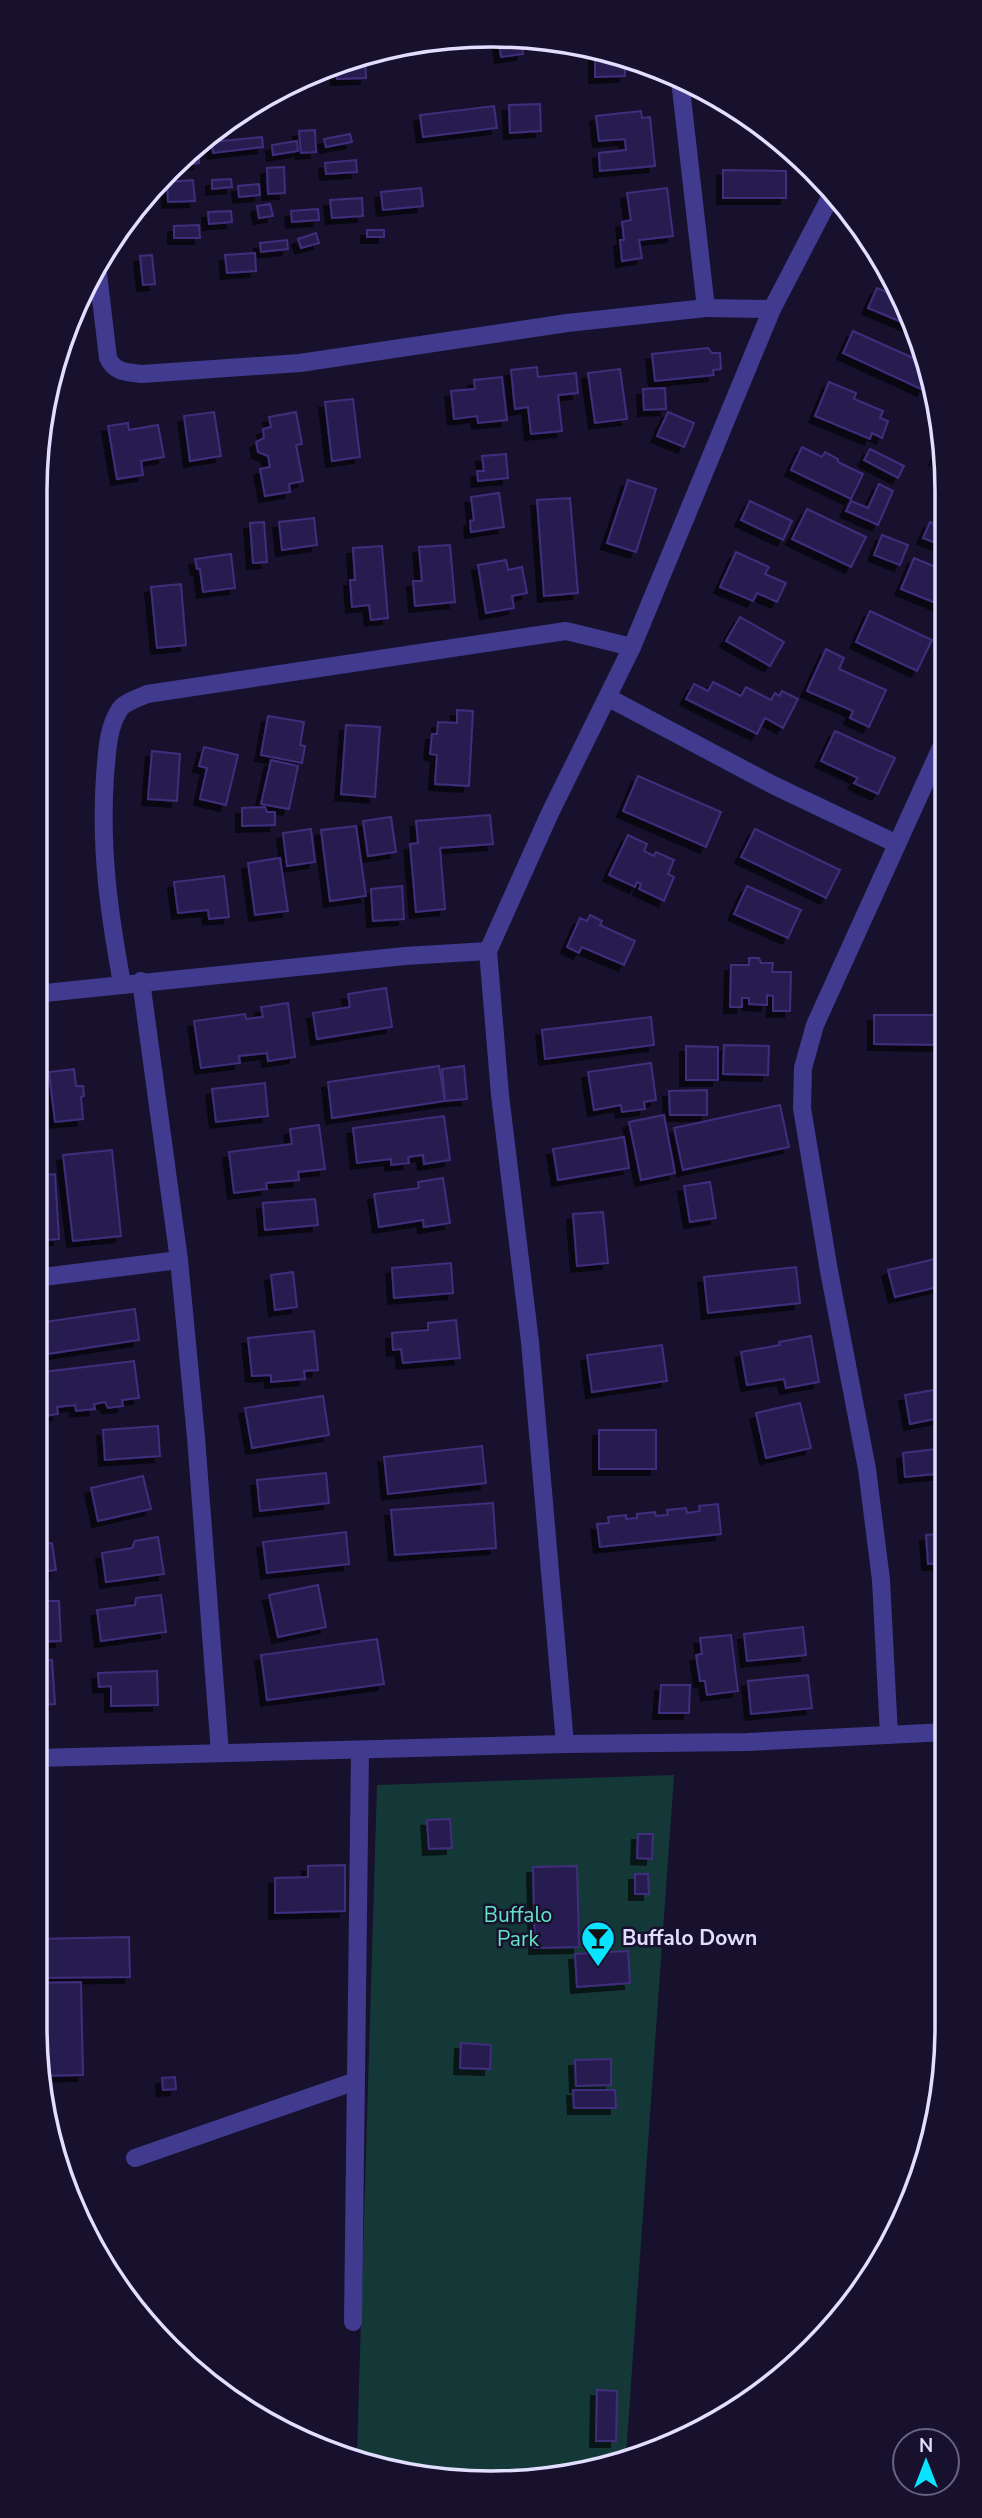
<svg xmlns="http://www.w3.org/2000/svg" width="982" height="2518" font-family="'Nunito Sans',sans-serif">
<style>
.green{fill:#143837}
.building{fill:#281d4f;stroke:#3f2e7c;stroke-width:2;filter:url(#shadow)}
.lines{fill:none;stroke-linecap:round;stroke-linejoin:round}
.minor{stroke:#403b8e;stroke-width:18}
.labels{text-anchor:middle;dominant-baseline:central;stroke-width:5;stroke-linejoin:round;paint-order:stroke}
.park-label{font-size:21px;fill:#64e5c7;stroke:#17112e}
.poi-label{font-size:21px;font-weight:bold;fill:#e2deff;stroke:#17112e;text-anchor:start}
.rim{fill:none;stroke:#e2deff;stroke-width:3.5}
</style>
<defs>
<filter id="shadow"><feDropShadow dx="-6" dy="6" stdDeviation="0" flood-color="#0009"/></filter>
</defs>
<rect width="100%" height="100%" fill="#17112e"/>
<polygon class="green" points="674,1775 626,2455 580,2474 431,2479 357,2454 377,1785"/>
<g class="building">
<polygon points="521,36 523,54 501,57 498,37"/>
<polygon points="595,48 609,51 630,59 625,59 625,76 595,77"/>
<polygon points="365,55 366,78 337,79 336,63"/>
<polygon points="540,104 541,131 510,133 509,105"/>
<polygon points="494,106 497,128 423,137 420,115"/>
<polygon points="641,111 642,118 650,117 655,166 600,171 599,153 626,150 625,139 599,141 596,116"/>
<polygon points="315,130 316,152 301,153 299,131"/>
<polygon points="350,134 352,142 326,147 324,139"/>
<polygon points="262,137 263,147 213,153 212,142"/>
<polygon points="297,141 298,151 273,155 272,145"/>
<polygon points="199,156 199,163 173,166 182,158"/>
<polygon points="356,160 357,172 326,174 325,163"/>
<polygon points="284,167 285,193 268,194 267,168"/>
<polygon points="723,170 786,171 786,198 723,198"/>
<polygon points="231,179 232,187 212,189 212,180"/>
<polygon points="193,180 195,201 168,202 167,182"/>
<polygon points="259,184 260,195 239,197 238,186"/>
<polygon points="421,188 423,206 383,210 381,192"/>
<polygon points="667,188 673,236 639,240 642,258 622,261 620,240 624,240 622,222 631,220 627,193"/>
<polygon points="362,198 363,216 332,218 330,200"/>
<polygon points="270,204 273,216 259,218 257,206"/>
<polygon points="318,209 319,220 292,222 291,211"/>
<polygon points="231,211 232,222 209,224 208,212"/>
<polygon points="199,225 200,238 174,238 174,226"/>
<rect x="367" y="230" width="17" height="7"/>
<polygon points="316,233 319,243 301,248 298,239"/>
<polygon points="287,240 288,249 261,252 260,243"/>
<polygon points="255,253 256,271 227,273 225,255"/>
<polygon points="152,255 155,284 143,285 140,256"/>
<polygon points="897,285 900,290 911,326 868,308 877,288 893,295"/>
<polygon points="853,331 922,362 927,380 923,390 843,353"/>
<polygon points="708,348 712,353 720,353 721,369 713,370 714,375 655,381 652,354"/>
<polygon points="537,367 538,377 576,373 578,393 558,395 562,431 531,434 528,407 515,409 511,370"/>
<polygon points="620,369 627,419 595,423 588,373"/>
<polygon points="502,377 507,420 478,423 477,416 454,419 451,391 475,389 474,380"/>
<polygon points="829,382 856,393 854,399 883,411 880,418 888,421 882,438 872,433 870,439 815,416"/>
<polygon points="665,388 666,409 644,410 643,389"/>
<polygon points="353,399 360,457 332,461 325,402"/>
<polygon points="214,412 221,456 190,461 184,416"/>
<polygon points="296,412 302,444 296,445 303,481 289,484 290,492 265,496 260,469 270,467 268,456 258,452 256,442 264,438 263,429 271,427 269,417"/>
<polygon points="668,412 694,423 684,447 657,436"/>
<polygon points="128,423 129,430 158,425 164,457 141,461 143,475 117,479 108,426"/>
<polygon points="943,443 943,463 935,459"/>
<polygon points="802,447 822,457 825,452 838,459 838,462 863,474 851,499 791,470"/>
<polygon points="870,449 904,466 898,478 864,460"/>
<polygon points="506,454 508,478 478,481 477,471 484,471 482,456"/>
<polygon points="628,480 656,489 636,552 607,543"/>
<polygon points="879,484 893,491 878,525 846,511 851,501 868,508"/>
<polygon points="499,493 504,527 471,532 470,521 474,520 471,497"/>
<polygon points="570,498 578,593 544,596 537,500"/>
<polygon points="750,501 792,521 783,540 741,520"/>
<polygon points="807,509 866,537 851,567 792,539"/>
<polygon points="314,518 317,545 282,550 279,522"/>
<polygon points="264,522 267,562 253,563 250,523"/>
<polygon points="930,522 943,528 943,546 923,538"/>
<polygon points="882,535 908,545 900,565 874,555"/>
<polygon points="450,545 455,602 415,606 413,581 422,581 419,547"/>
<polygon points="382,546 388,618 371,620 369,605 352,607 350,580 355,580 353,548"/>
<polygon points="736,552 769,567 765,574 786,583 777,602 757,593 753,601 720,587"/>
<polygon points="231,554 235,588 203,592 200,569 197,569 195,559"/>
<polygon points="914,558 943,570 943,606 901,589"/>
<polygon points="506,560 508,570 522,567 527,593 512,596 514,608 486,613 478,565"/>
<polygon points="181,584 186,645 157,648 151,587"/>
<polygon points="870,611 932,640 917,671 856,642"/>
<polygon points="740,617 784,642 770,666 726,641"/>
<polygon points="826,649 844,658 839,669 886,690 869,727 850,718 853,711 807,691"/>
<polygon points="713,682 741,696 746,687 771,700 775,693 779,696 782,691 798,699 783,728 765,718 757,734 686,699 694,684 708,691"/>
<polygon points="457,710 473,711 469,786 435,784 437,755 430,754 432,734 437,734 438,722 457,723"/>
<polygon points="268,716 304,722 300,745 305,746 302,763 261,755"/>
<polygon points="346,725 380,727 375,797 341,794"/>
<polygon points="835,731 895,758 878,794 854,783 858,778 821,761"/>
<polygon points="204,747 238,755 226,805 200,799 207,768 199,766"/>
<polygon points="152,751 180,754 177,801 148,799"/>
<polygon points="271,760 298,766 289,809 261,804"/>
<polygon points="638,776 721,812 706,847 623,811"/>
<polygon points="265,807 267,812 275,812 275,825 242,826 242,808"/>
<polygon points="490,815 493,844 440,848 445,909 416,912 410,844 418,843 416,821"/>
<polygon points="391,817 396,852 368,856 363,821"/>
<polygon points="356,826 366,896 330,901 321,830"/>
<polygon points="311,829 315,862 287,866 283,833"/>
<polygon points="755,829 840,870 826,898 741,857"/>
<polygon points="628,835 647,844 644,851 654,856 656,852 674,860 668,874 674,877 664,901 639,889 641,884 637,882 635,887 609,875"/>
<polygon points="280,858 288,911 255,915 248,863"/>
<polygon points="224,876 229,917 209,919 208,910 178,913 174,882"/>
<polygon points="402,886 404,919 373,921 371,889"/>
<polygon points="747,886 801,910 788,938 734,914"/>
<polygon points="590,915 602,921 600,925 635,941 624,965 582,947 579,953 567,947 580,918 587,921"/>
<polygon points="749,958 759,958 761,963 773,963 772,972 791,972 790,1011 773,1011 773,996 767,995 767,1005 749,1004 749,998 742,998 742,1007 730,1007 731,965 749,965"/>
<polygon points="386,988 392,1027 317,1039 313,1013 350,1007 348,994"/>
<polygon points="288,1003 295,1057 268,1061 267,1053 239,1056 240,1063 201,1068 194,1021 245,1014 246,1019 263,1017 261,1007"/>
<polygon points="874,1015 944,1015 945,1045 874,1044"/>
<polygon points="651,1017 654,1045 545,1059 542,1030"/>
<polygon points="724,1045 769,1046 768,1075 723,1074"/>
<polygon points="686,1046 718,1047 718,1080 686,1080"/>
<polygon points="35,1052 37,1063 40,1063 45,1092 39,1093 41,1102 35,1103"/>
<polygon points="651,1063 656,1100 644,1102 645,1109 622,1112 621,1105 594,1110 588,1072"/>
<polygon points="439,1066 445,1101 332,1118 328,1082"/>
<polygon points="464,1066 467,1099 445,1101 442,1069"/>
<polygon points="74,1069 76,1086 83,1086 84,1096 81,1097 83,1119 55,1122 49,1072"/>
<polygon points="265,1083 268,1116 216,1122 212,1089"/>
<polygon points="707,1090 707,1115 670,1115 669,1091"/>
<polygon points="780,1105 789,1147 683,1170 674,1128"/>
<polygon points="664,1115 675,1173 641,1180 629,1122"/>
<polygon points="444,1116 450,1160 424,1164 423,1155 408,1157 409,1163 391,1165 391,1159 357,1163 353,1128"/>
<polygon points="319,1125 325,1169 298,1172 299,1180 266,1183 267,1189 234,1193 229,1152 292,1144 290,1129"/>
<polygon points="624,1137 629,1168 558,1180 553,1149"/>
<polygon points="112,1150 121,1236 73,1241 63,1155"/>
<polygon points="55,1174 59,1239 35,1241 35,1176"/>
<polygon points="443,1178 450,1223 424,1227 423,1220 379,1227 374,1194 419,1188 418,1182"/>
<polygon points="710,1182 716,1218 690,1222 684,1186"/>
<polygon points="315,1199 318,1225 265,1230 263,1203"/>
<polygon points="603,1212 608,1263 577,1266 573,1214"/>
<polygon points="935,1259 942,1286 895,1297 888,1270"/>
<polygon points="451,1263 453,1293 394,1298 392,1268"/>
<polygon points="796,1267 800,1303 708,1313 704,1277"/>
<polygon points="293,1272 297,1307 275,1310 271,1275"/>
<polygon points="135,1309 139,1340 41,1355 37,1323"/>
<polygon points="456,1320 460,1358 403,1363 401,1349 393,1350 392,1333 428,1330 428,1323"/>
<polygon points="314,1331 318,1370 304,1371 305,1379 271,1382 271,1375 252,1376 248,1338"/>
<polygon points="811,1336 819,1382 786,1388 784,1379 747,1385 741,1352 780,1345 779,1342"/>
<polygon points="662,1345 667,1381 592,1392 587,1355"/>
<polygon points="134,1361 139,1398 122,1400 123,1406 108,1408 105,1402 94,1404 95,1409 76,1411 75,1405 57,1407 58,1414 39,1417 35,1373"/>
<polygon points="945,1388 945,1417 910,1424 905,1395"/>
<polygon points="323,1396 329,1435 252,1448 245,1408"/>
<polygon points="800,1403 811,1448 766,1458 756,1413"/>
<polygon points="158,1426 160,1456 105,1460 103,1430"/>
<rect x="599" y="1430" width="57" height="39"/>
<polygon points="482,1446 486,1483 388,1494 384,1457"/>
<polygon points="944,1448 946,1473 905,1477 903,1453"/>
<polygon points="326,1473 329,1503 260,1511 257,1480"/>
<polygon points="143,1476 151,1509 98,1521 91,1488"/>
<polygon points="41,1490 45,1528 35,1529 35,1491"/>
<polygon points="493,1503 496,1548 395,1555 391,1510"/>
<polygon points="718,1504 721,1534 600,1547 597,1524 609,1523 608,1517 626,1515 626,1519 637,1518 637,1514 655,1512 656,1516 668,1515 667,1510 686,1508 687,1513 700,1511 699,1506"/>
<polygon points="346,1532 349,1564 267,1573 263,1542"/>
<polygon points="946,1533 946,1563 928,1564 926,1535"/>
<polygon points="158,1537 164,1574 106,1582 102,1553 132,1548 135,1541"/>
<polygon points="52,1543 56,1570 35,1573 35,1545"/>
<polygon points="318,1585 326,1627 278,1637 269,1595"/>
<polygon points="161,1595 166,1632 101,1641 97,1610 135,1605 136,1598"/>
<polygon points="35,1601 59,1601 61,1641 35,1642"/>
<polygon points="803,1627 806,1655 747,1661 744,1634"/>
<polygon points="731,1635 738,1691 707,1695 705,1681 700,1681 696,1655 702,1654 700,1638"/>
<polygon points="377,1639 384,1684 267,1700 261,1655"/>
<polygon points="52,1660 55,1704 40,1705 40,1711 35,1711 35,1661"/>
<polygon points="157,1671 158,1705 111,1706 111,1686 99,1687 98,1673"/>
<polygon points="808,1675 812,1708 751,1714 748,1681"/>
<polygon points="661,1685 690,1685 689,1713 659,1713"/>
<polygon points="450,1819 452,1848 429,1849 427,1820"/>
<polygon points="638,1834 653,1834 652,1859 637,1858"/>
<polygon points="345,1865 345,1911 275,1913 275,1878 308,1877 308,1866"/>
<polygon points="577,1866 579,1947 535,1948 533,1867"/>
<polygon points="635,1874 648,1874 649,1894 635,1894"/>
<polygon points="129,1937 130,1977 35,1978 35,1939"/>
<polygon points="628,1951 630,1983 577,1987 575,1954"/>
<polygon points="81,1982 83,2075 43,2076 35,2027 35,1983"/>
<polygon points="461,2043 491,2045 490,2069 460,2068"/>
<polygon points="611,2059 611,2085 576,2086 575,2060"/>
<polygon points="175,2077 176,2089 163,2090 162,2078"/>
<polygon points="573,2090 615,2090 616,2108 574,2108"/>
<polygon points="597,2390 617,2391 616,2441 596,2441"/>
</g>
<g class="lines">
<g class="minor">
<polyline points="680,80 706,308 772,309"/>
<path d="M 97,265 L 108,358 C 115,373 127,372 142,374 L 300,363 L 567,323 L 706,308"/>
<polyline points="609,698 773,785 897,844"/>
<polyline points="141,981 179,1260 196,1437 220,1753"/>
<path d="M 122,983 C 109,913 100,848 105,776 C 107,755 107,728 120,709 C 125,702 139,698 147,694 L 566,631 L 632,647"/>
<polyline points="35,994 405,956 488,951"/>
<polyline points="35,1278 179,1260"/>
<polyline points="889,1735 881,1580 867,1469 829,1271 802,1108 803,1068 815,1025 944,741"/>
<polyline points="565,1744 530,1342 500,1095 488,951 550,813 632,647 772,309 834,190"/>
<polyline points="35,1758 565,1744 748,1742 946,1732"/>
<polyline points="135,2158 356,2081"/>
<polyline points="353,2322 360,1750"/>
</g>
</g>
<defs>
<g id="bar-pin" transform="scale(1.75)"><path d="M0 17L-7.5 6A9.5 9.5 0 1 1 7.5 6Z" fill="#0ae3ff" stroke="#17112e"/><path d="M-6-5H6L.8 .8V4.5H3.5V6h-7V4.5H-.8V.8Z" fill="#111"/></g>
</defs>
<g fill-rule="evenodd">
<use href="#bar-pin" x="598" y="1938"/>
</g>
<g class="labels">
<g class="park-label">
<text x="518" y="1915">Buffalo<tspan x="518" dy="24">Park</tspan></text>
</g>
<g class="poi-label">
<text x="622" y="1938">Buffalo Down</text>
</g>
</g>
<path d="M0 0H982V2518H0ZM491 47H491A444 444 0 0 1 935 491V2027A444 444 0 0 1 491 2471H491A444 444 0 0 1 47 2027V491A444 444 0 0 1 491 47Z" fill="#17112e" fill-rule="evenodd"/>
<path class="rim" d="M491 47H491A444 444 0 0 1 935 491V2027A444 444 0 0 1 491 2471H491A444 444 0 0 1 47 2027V491A444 444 0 0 1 491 47Z"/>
<g transform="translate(926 2462)"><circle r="33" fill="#17112e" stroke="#686382" stroke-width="2"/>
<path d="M0-5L12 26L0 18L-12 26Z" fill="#0ae3ff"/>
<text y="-10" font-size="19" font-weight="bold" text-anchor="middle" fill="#e2deff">N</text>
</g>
</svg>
